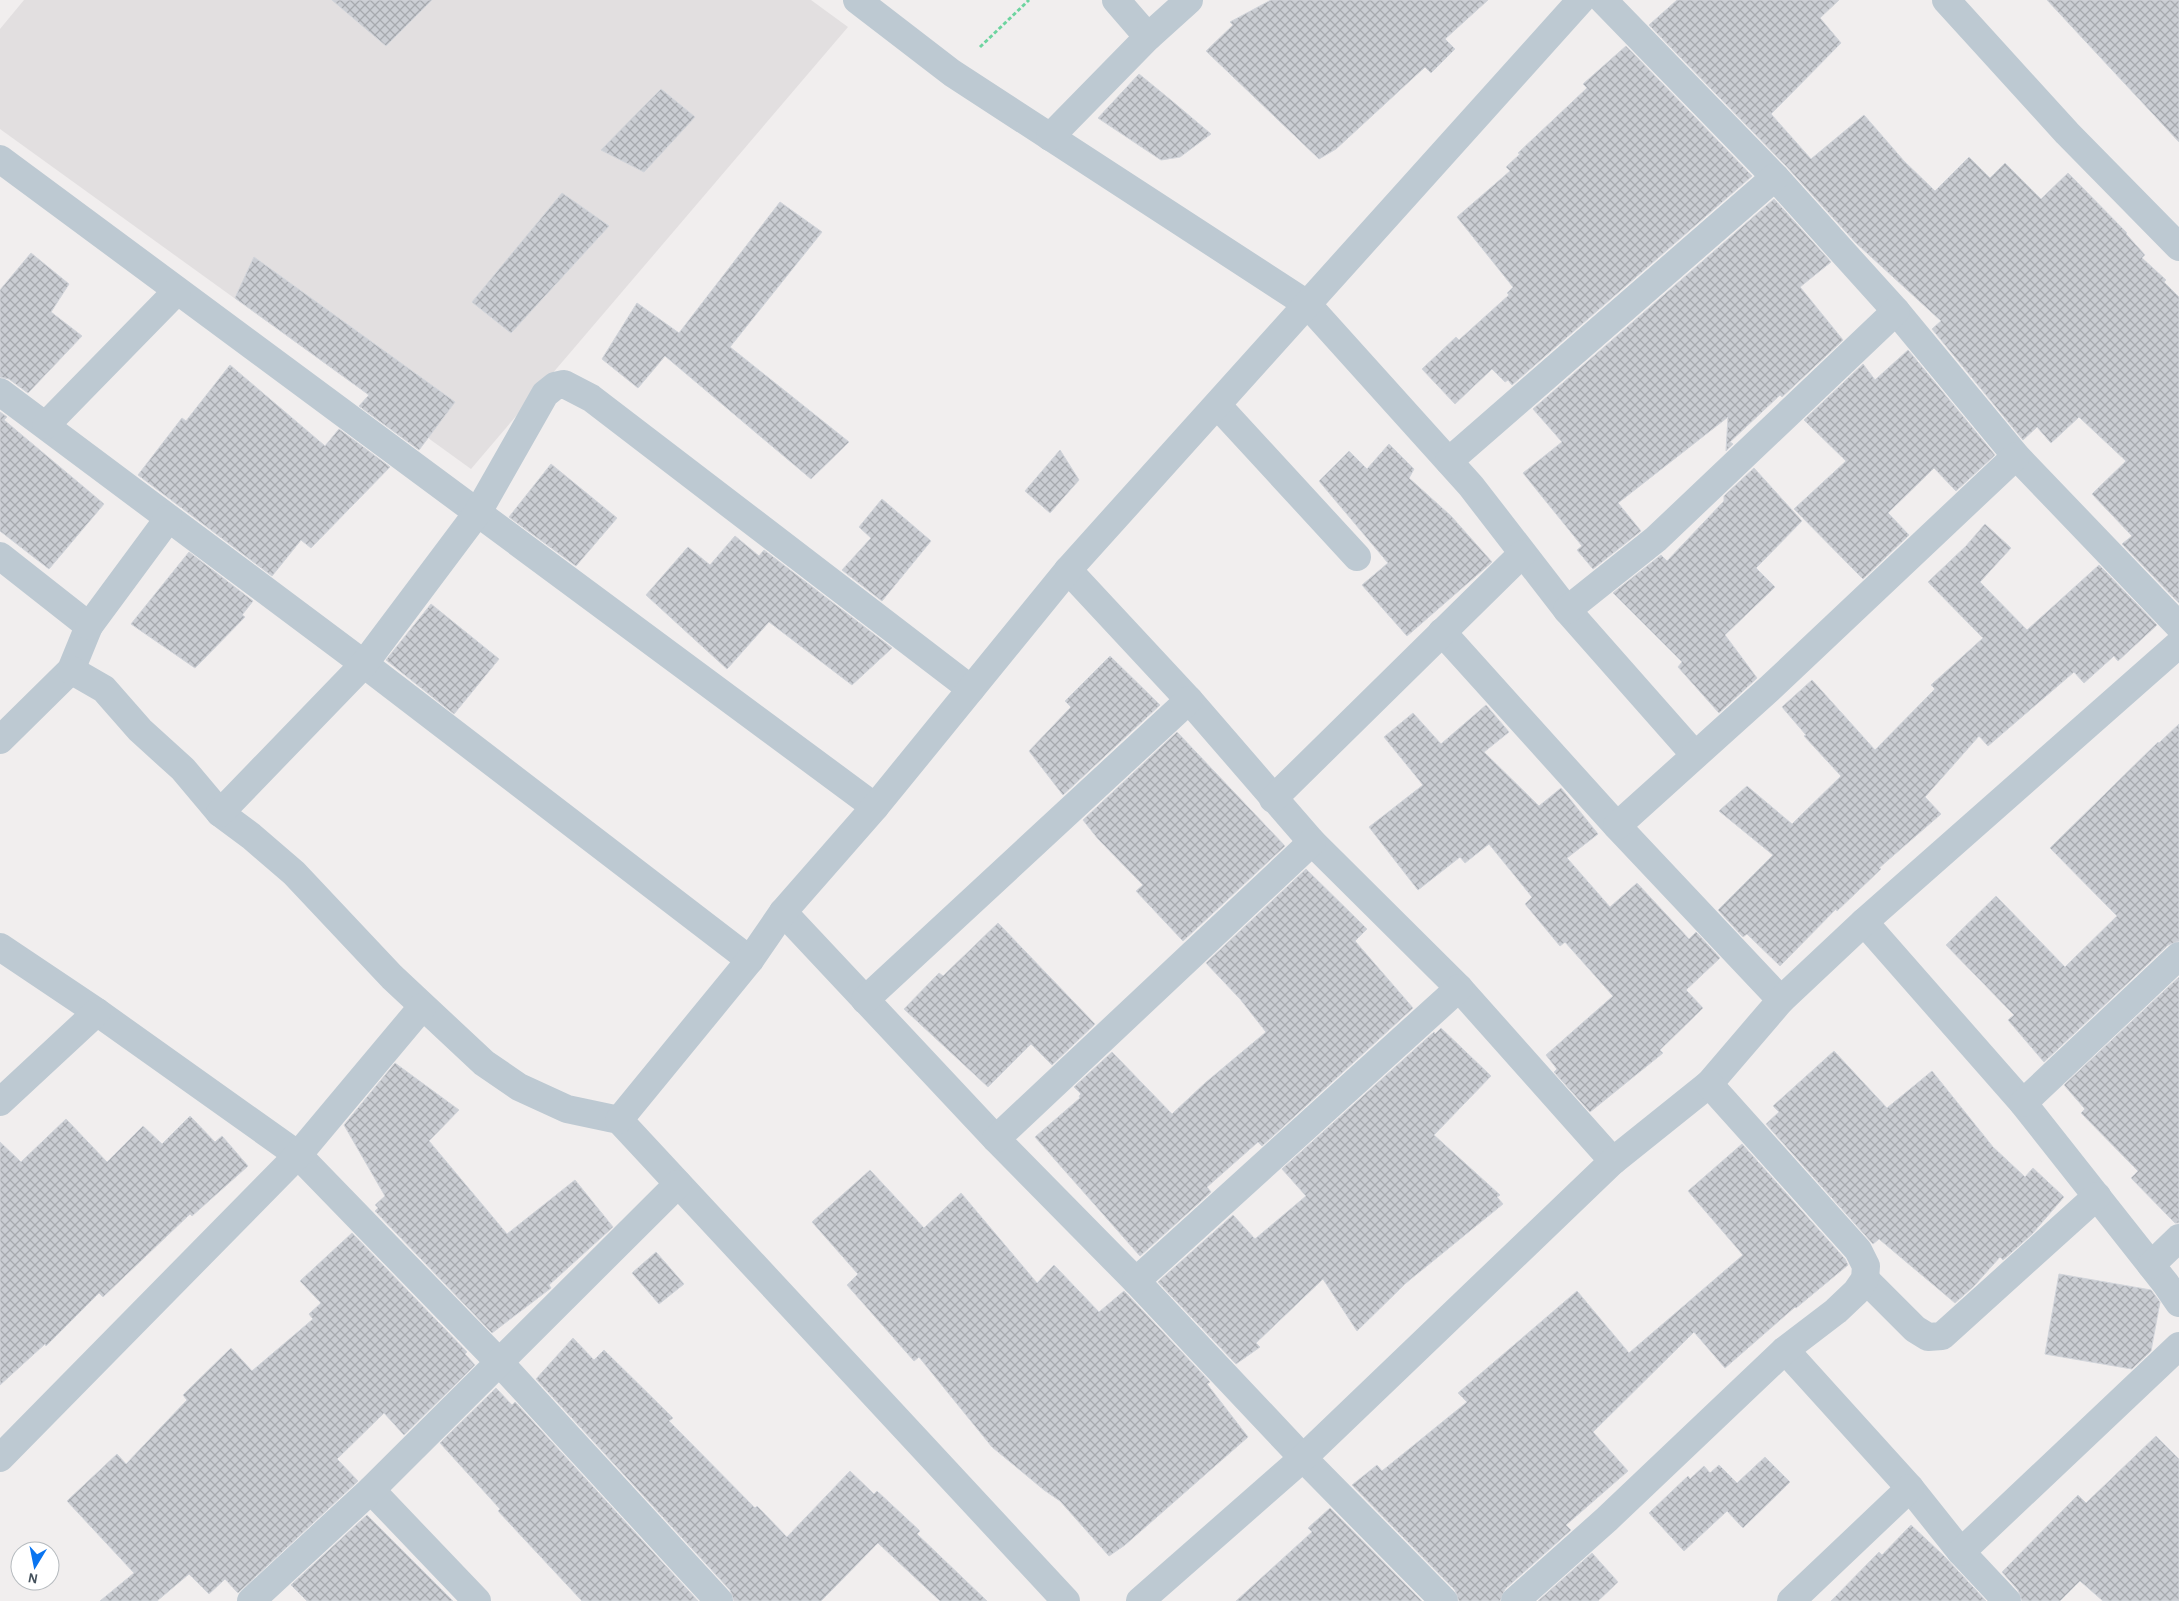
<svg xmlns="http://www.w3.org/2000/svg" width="2179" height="1601" font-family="'Alegreya Sans',sans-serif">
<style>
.education{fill:#e2dfe0}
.building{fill:url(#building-cross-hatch);stroke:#d1d4da}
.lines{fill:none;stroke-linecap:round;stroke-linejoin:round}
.path{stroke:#6dd49f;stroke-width:3;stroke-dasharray:4 2.5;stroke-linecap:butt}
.minor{stroke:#bdc9d2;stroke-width:28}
</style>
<defs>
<pattern id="building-cross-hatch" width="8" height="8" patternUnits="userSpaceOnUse" patternTransform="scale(1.25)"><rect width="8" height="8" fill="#cacdd3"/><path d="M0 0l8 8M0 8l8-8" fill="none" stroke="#a6a9ae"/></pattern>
</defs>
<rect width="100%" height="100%" fill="#f1eeee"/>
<polygon class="education" points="24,0 811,0 848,27 471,469 0,129 0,29"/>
<g class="building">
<polygon points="332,0 432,0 386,46"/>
<polygon points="1271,0 1488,0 1445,39 1455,49 1431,73 1425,67 1336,149 1319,159 1206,51 1233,25 1230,22"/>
<polygon points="1677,0 1839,0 1820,18 1841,43 1771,114 1811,159 1864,115 1904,161 1935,191 1969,157 1990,178 2005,163 2041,199 2068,173 2127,233 2126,234 2145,255 2142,258 2166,280 2164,282 2179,297 2179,603 2122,544 2132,536 2092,494 2126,461 2079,417 2051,443 2037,427 2023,440 1932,329 1941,321 1856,243 1787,167 1649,25"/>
<polygon points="2047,0 2179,0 2179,142"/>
<polygon points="1626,46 1752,176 1512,385 1508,380 1505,382 1492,369 1455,404 1422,369 1456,337 1459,340 1509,295 1507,293 1513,287 1457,217 1510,171 1506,167 1520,154 1518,153 1587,88 1583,84"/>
<polygon points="1139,74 1172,101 1211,134 1180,157 1161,160 1098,118"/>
<polygon points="661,89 695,117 644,172 601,150"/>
<polygon points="562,193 609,226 511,333 472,302"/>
<polygon points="1774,199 1831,262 1800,287 1843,340 1782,397 1780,395 1730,442 1733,444 1726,451 1728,417 1618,503 1641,531 1593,569 1577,550 1582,546 1523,473 1562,442 1533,409"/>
<polygon points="780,202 822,232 730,347 849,442 811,479 665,356 638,388 602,359 637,303 679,333"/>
<polygon points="31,253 69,284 51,312 82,336 28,393 9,379 0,377 0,290"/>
<polygon points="254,257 455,402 419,450 359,406 369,395 235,298"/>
<polygon points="1908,350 1995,455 1956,491 1934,468 1888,513 1909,535 1863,579 1794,509 1846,461 1804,420 1863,364 1875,380"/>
<polygon points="230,365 325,446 339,429 390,467 311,548 301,540 272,576 138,475 182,418 186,421"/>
<polygon points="0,412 7,417 4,420 104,504 49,569 0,531"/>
<polygon points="1389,444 1414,469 1409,478 1451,516 1492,562 1407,636 1362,585 1388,563 1319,481 1349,451 1367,469"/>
<polygon points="1060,450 1079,480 1050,513 1025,491"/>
<polygon points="551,464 617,518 576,566 509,517"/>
<polygon points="1754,468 1802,521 1756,568 1775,587 1725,635 1757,678 1719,713 1678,667 1682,662 1613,593 1661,555 1667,561 1724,501 1724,496"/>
<polygon points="882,499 931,541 882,601 842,570 871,538 859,527"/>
<polygon points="1985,524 2011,548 1980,582 2027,630 2099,565 2157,625 2118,661 2114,656 2084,683 2074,672 1988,746 1979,736 1925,797 1941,814 1879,868 1881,869 1837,911 1836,909 1780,966 1747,934 1743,937 1718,910 1773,855 1719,811 1747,786 1792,824 1841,776 1804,736 1806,735 1782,707 1812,680 1875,750 1935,689 1931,685 1983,638 1928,582 1966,546"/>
<polygon points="735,536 759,556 764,550 892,648 852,685 769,622 727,669 646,595 688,547 710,565"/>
<polygon points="189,552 253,601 242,615 245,617 195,668 131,624"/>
<polygon points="431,604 499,659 454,714 386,660"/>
<polygon points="1110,656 1160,705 1063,795 1029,751 1071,707 1065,701"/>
<polygon points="1486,705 1509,732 1484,752 1539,806 1561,788 1598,834 1567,858 1610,907 1637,883 1689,939 1696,932 1720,958 1686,990 1703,1008 1660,1050 1663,1053 1590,1112 1554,1072 1557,1069 1546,1055 1613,996 1565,942 1560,946 1525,904 1532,897 1489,844 1465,863 1460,857 1418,890 1369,827 1423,785 1384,737 1413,713 1441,744"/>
<polygon points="2179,724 2179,941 2168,945 2044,1062 2008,1020 2014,1015 1946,945 1996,896 2065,967 2117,916 2050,848 2158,742 2159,743"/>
<polygon points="1177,732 1285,846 1183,941 1136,891 1143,885 1098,839 1083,820"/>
<polygon points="1306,869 1367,929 1355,941 1413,1008 1262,1146 1258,1142 1207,1187 1211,1192 1140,1256 1035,1137 1080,1098 1079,1096 1081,1094 1074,1087 1112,1052 1172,1114 1205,1083 1266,1032 1240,999 1206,963"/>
<polygon points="998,923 1095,1024 1052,1065 1031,1044 988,1087 904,1009 939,973 943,976"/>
<polygon points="2179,977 2179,1223 2175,1223 2131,1178 2138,1171 2081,1113 2085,1109 2064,1085"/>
<polygon points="1441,1028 1491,1076 1434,1135 1500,1195 1497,1197 1503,1204 1406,1283 1357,1331 1323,1279 1256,1343 1260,1347 1236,1364 1158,1282 1233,1215 1255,1239 1306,1196 1282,1169 1434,1032 1435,1034"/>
<polygon points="1834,1051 1887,1108 1932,1071 1993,1147 2025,1177 2033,1168 2064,1197 2032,1234 2003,1260 2000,1257 1974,1286 1955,1303 1879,1239 1873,1244 1766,1124 1779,1112 1773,1106"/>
<polygon points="395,1063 459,1110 429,1141 507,1234 575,1180 613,1227 549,1285 551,1288 492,1333 375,1211 378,1208 375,1205 385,1196 344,1125"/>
<polygon points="190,1116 215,1142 222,1136 248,1166 192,1216 190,1214 103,1297 99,1293 46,1346 45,1344 0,1385 0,1142 21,1162 66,1119 107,1162 143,1126 162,1144"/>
<polygon points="1742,1144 1845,1259 1848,1265 1796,1308 1795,1307 1725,1368 1694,1332 1593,1432 1628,1471 1566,1525 1571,1530 1505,1589 1500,1601 1459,1601 1455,1590 1352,1485 1377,1465 1382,1471 1467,1402 1458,1393 1577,1291 1629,1353 1743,1255 1688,1191"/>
<polygon points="870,1170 924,1228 961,1193 1037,1283 1054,1265 1099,1312 1124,1291 1210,1382 1207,1384 1248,1437 1125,1545 1109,1556 1060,1501 1044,1490 992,1447 919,1357 914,1361 847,1285 858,1274 812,1222"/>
<polygon points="352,1233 467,1352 465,1354 475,1365 404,1435 384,1413 337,1459 358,1481 238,1593 225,1579 209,1594 189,1574 157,1601 100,1601 134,1573 67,1501 117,1454 126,1464 187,1400 183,1395 231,1348 252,1371 313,1319 309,1314 321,1303 300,1281"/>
<polygon points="656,1252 684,1284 659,1304 632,1273"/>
<polygon points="2059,1274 2151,1290 2160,1302 2151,1351 2132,1369 2045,1354"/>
<polygon points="573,1338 594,1360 604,1350 673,1418 669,1421 755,1508 757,1506 787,1537 850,1471 874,1494 877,1491 920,1531 917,1534 987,1601 940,1601 878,1543 821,1601 734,1601 730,1590 536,1379"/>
<polygon points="496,1388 512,1405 515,1402 698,1601 582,1601 498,1511 500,1509 440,1443"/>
<polygon points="2156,1436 2179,1459 2179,1601 2103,1601 2080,1581 2060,1601 2022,1601 2018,1590 2002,1572 2078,1495 2086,1503"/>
<polygon points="1765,1457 1790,1482 1743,1528 1727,1511 1684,1551 1649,1513 1688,1476 1690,1479 1704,1466 1710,1473 1719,1465 1737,1483"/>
<polygon points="1330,1508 1422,1601 1236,1601 1312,1532 1308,1528"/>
<polygon points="367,1515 453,1601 307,1601 291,1585"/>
<polygon points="1911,1525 1944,1556 1986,1601 1831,1601 1879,1552 1882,1555"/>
<polygon points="1592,1553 1618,1582 1598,1601 1538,1601"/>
</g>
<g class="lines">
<polyline class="path" points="980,47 1029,0"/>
<g class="minor">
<polyline points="857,0 952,73 1307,304 1471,486 1567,610 1695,755"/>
<polyline points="1116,0 1148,37"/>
<polyline points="1603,0 1775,177 1896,311 2016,456 2179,626"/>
<polyline points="1946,0 2067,133 2179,247"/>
<polyline points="1050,137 1148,37 1189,0"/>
<polyline points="0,159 875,807"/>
<polyline points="0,392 364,664 750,960"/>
<polyline points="1218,406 1357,557"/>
<polyline points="46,425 177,291"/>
<polyline points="1449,461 1775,177"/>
<polyline points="0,556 89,626 71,670 0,740"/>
<polyline points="1068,570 1189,700 1312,842 1459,988 1613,1161"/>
<polyline points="1567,610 1656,539 1896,311"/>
<polyline points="89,626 168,519"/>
<polyline points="1442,632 1617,826 1781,1000"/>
<polyline points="71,670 104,689 140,730 183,769 220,813 251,836 294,873 392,977 484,1063 519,1087 567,1109 619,1120 1066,1601"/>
<polyline points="1273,799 1522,554"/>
<polyline points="220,813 364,664 478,512 545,394 555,386 564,384 591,398 971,689"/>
<polyline points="1617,826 1769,689 2016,456"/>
<polyline points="783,912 996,1139 1136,1281 1303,1458 1444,1601"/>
<polyline points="1864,922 2023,1103 2166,1284 2179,1303"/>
<polyline points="0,947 97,1012 298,1155 500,1363 719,1601"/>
<polyline points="865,1000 1189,700"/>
<polyline points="0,1102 97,1012"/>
<polyline points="2023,1103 2179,956"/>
<polyline points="619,1120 750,960 783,912 875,807 1068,570 1581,0"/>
<polyline points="996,1139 1312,842"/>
<polyline points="2151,1265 2179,1238"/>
<polyline points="1865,1279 1915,1329 1928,1337 1942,1336 2097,1196"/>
<polyline points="1136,1281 1459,988"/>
<polyline points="1785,1350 1910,1488 1961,1552 2007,1601"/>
<polyline points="0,1458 298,1155 422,1007"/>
<polyline points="371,1490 477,1601"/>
<polyline points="1961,1552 2179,1346"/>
<polyline points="251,1601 371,1490 678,1184"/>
<polyline points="1140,1601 1303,1458 1613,1161 1709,1084 1781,1000 1864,922 2179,644"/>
<polyline points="1515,1601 1607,1519 1785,1350 1836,1311 1856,1292 1865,1279 1866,1266 1858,1250 1709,1084"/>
<polyline points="1791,1601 1910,1488"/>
</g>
</g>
<g transform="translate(35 1566) rotate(190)"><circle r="24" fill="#ffffff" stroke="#b5babe"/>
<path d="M0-4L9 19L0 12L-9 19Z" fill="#0974f0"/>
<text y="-8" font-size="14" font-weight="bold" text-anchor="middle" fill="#45525d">N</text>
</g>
</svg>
